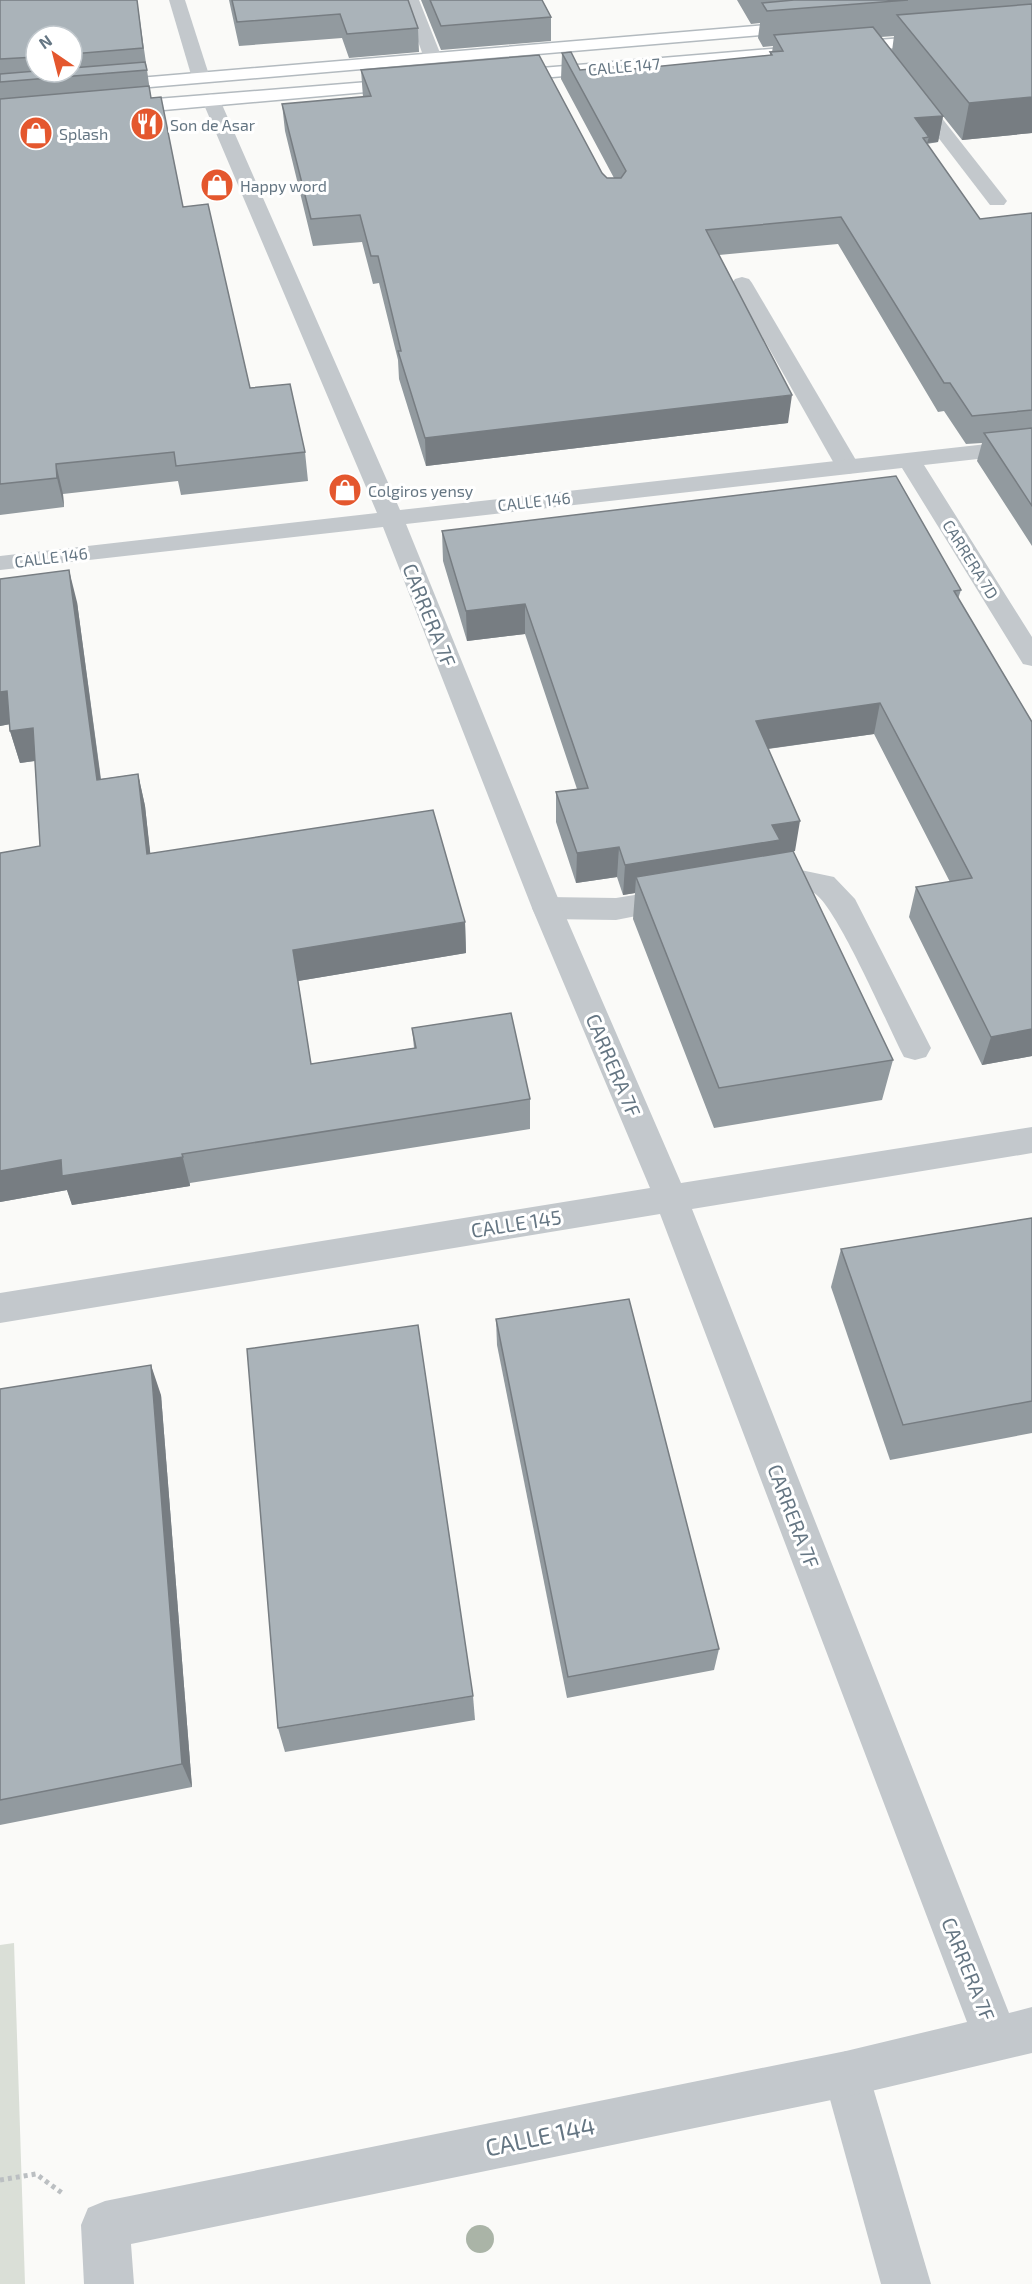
<svg xmlns="http://www.w3.org/2000/svg" width="1032" height="2284" font-family="'Exo 2',sans-serif">
<style>
.green{fill:#dadfd7}
.lines{fill:none;stroke-linecap:round;stroke-linejoin:round}
.secondary-casing{stroke:#b3babf;stroke-width:3}
.path{stroke:#bbbfc2;stroke-width:5;stroke-dasharray:4 4;stroke-linecap:butt}
.lane{fill:#c3c8cc;fill-rule:evenodd}
.street{fill:#c3c8cc;fill-rule:evenodd}
.secondary{fill:#fff;fill-rule:evenodd}
.tree{fill:#aab4a7}
.wall{fill:#929a9f;fill-rule:evenodd}
.shaded-wall{fill:#777d82}
.building{fill:#aab3b9;stroke:#777d82;stroke-width:1.5}
.labels{text-anchor:middle;dominant-baseline:central;stroke-width:6;stroke-linejoin:round;paint-order:stroke}
.far-street-label{font-size:16px;fill:#657683;stroke:#fff}
.far-poi-label{font-size:16px;fill:#657683;stroke:#fff;text-anchor:start}
.street-label{font-size:20px;fill:#657683;stroke:#fff}
.near-street-label{font-size:24px;fill:#657683;stroke:#fff}
</style>
<rect width="100%" height="100%" fill="#fafaf8"/>
<polygon class="green" points="14,1943 25,2284 0,2284 0,1945"/>
<g class="lines">
<g class="secondary-casing">
<g id="secondary">
<polygon points="802,22 808,23 811,27 808,31 103,91 97,90 94,86 97,82 103,81"/>
<polygon points="938,35 944,36 947,40 944,44 505,81 499,80 496,76 499,72 505,71"/>
<polygon points="405,79 411,80 414,84 411,88 119,114 112,112 110,108 112,104 119,102"/>
</g>
</g>
<polyline class="path" points="0,2180 36,2174 62,2193"/>
<g class="lane">
<polygon points="403,0 419,0 442,58 439,62 427,62 424,58"/>
<polygon points="742,277 749,279 752,283 860,467 856,472 848,474 840,472 836,467 732,283 735,279"/>
<path d="M 796,869 L 834,877 L 855,899 L 931,1048 L 926,1057 L 915,1060 L 904,1057 C 889,1029 834,899 812,892 C 792,886 772,897 753,891 L 748,884 L 753,877 Z"/>
<polygon points="677,888 687,892 692,899 687,906 616,920 547,919 536,916 532,908 536,900 547,897 616,898"/>
<polygon points="846,2051 862,2058 869,2074 931,2284 881,2284 823,2074 830,2058"/>
</g>
<g class="street">
<polygon points="169,0 185,0 210,78 207,82 195,82 192,78"/>
<polygon points="913,88 919,89 1004,197 1007,201 1004,205 990,205 904,93 907,89"/>
<polygon points="211,94 217,96 220,100 400,510 1032,439 1032,453 924,465 1032,637 1032,666 1023,664 902,468 406,524 562,908 681,1183 1032,1127 1032,1153 692,1209 1009,2013 1032,2007 1032,2053 846,2097 131,2244 134,2284 84,2284 81,2225 88,2208 105,2201 846,2051 967,2022 660,1214 0,1323 0,1293 650,1188 532,908 383,527 0,570 0,556 377,513 202,100 205,96"/>
</g>
<use href="#secondary" class="secondary"/>
</g>
<circle class="tree" cx="480" cy="2239" r="14"/>
<g class="wall">
<path d="M 0,0 L 137,0 L 151,98 L 183,207 L 250,388 L 305,452 L 308,481 L 181,495 L 178,481 L 63,494 L 64,507 L 0,515 ZM 36,36 L 72,36 L 72,72 L 36,72 Z"/>
<polygon points="229,0 408,0 418,28 419,52 349,58 342,38 239,46"/>
<polygon points="421,0 542,0 551,17 551,41 441,50"/>
<path d="M 737,0 L 1032,0 L 1032,133 L 962,140 L 943,116 L 938,142 L 927,144 L 980,219 L 1032,213 L 1032,546 L 977,461 L 982,443 L 966,444 L 944,411 L 938,412 L 838,244 L 719,255 L 788,423 L 426,466 L 399,379 L 398,360 L 379,283 L 373,284 L 362,242 L 313,246 L 285,131 L 282,104 L 363,97 L 361,70 L 602,173 L 607,178 L 614,178 L 561,79 L 562,53 L 580,70 L 633,69 L 770,56 L 770,52 L 772,52 L 773,46 L 763,47 L 758,38 L 760,23 L 751,24 ZM 894,36 L 892,51 L 881,37 Z"/>
<polygon points="442,531 961,590 958,599 1032,1056 982,1065 909,917 916,887 950,882 874,734 768,749 795,851 778,853 893,1060 882,1100 714,1128 633,919 635,893 623,895 617,877 576,883 556,822 556,792 577,789 525,634 467,641 443,561"/>
<polygon points="0,579 77,602 101,779 138,774 145,806 150,854 465,922 466,953 298,981 311,1064 414,1048 412,1028 530,1099 530,1129 190,1183 190,1186 72,1205 67,1190 0,1202 0,853 40,846 35,761 20,763 10,731 10,724 0,726"/>
<polygon points="1032,1218 1032,1433 890,1460 831,1287 841,1249"/>
<polygon points="496,1319 719,1649 714,1670 567,1698 497,1345"/>
<polygon points="0,1389 161,1395 192,1787 0,1825"/>
<polygon points="473,1696 475,1720 285,1752 278,1728"/>
</g>
<g class="shaded-wall">
<polygon points="1032,97 1032,133 962,140 969,103"/>
<polygon points="943,116 938,142 927,143 929,137 915,118"/>
<polygon points="792,395 788,423 426,466 425,438"/>
<polygon points="56,464 63,494 64,507 57,478"/>
<polygon points="69,570 77,602 105,812 97,780"/>
<polygon points="525,604 525,634 467,641 466,611"/>
<polygon points="7,691 16,723 0,726 0,692"/>
<polygon points="880,703 874,734 752,751 756,721"/>
<polygon points="33,728 41,760 20,763 10,731"/>
<polygon points="138,774 145,806 154,886 147,854"/>
<polygon points="800,821 795,851 636,877 635,893 623,895 625,865 772,825"/>
<polygon points="619,847 617,877 576,883 577,853"/>
<polygon points="465,922 466,953 298,981 293,950"/>
<polygon points="1032,1029 1032,1056 982,1065 991,1037"/>
<polygon points="182,1154 190,1186 72,1205 67,1190 0,1202 0,1171 61,1160"/>
<polygon points="151,1365 161,1395 192,1787 182,1764"/>
</g>
<g class="building">
<polygon points="0,0 137,0 143,48 72,54 72,36 36,36 36,57 0,59"/>
<polygon points="232,0 408,0 418,28 347,34 340,14 237,22"/>
<polygon points="430,0 542,0 551,17 441,26"/>
<polygon points="794,0 908,0 767,11 762,3"/>
<polygon points="1032,4 1032,97 969,103 897,15"/>
<polygon points="873,27 943,116 915,118 929,137 923,138 980,219 1032,213 1032,410 972,416 950,383 944,383 841,217 706,230 792,395 425,438 398,351 401,351 378,256 371,256 360,215 311,219 282,104 371,96 361,70 539,55 602,173 607,178 621,178 626,171 562,53 571,52 580,70 631,65 633,69 772,55 770,52 783,51 774,35"/>
<polygon points="145,62 147,70 0,82 0,74 36,71 36,72 72,72 72,68"/>
<polygon points="149,86 151,98 161,97 183,207 208,204 250,388 290,384 305,452 176,466 174,452 56,464 57,478 0,484 0,99"/>
<polygon points="1032,428 1032,506 984,433"/>
<polygon points="896,476 961,590 954,591 1032,722 1032,1029 991,1037 916,887 972,878 880,703 756,721 800,821 772,825 780,840 625,865 619,847 577,853 556,792 588,788 525,604 466,611 442,531"/>
<polygon points="69,570 97,780 138,774 147,854 433,810 465,922 293,950 311,1064 416,1048 412,1028 511,1013 530,1099 182,1154 183,1157 62,1176 61,1160 0,1171 0,853 40,846 33,728 10,731 7,691 0,692 0,579"/>
<polygon points="793,851 893,1060 719,1088 636,877"/>
<polygon points="1032,1218 1032,1401 903,1425 841,1249"/>
<polygon points="629,1299 719,1649 568,1677 496,1319"/>
<polygon points="418,1325 473,1696 278,1728 247,1349"/>
<polygon points="151,1365 182,1764 0,1800 0,1389"/>
</g>
<defs>
<g id="restaurant-disc" transform="scale(1.725)"><circle r="9.5" fill="#e4572e" stroke="#fff"/><path d="M-5-6h1v4h1v-4h1v4h1v-4h1v5L-1.5 .5V6h-2V.5L-5-1ZM5-6V6H3V1.5H1.5Q1.5-4 5-6Z" fill="#fff"/></g>
<g id="shop-disc" transform="scale(1.725)"><circle r="9.5" fill="#e4572e" stroke="#fff"/><path d="M-5-2.5h2.3a2.7 3.5 0 0 1 5.4 0H5L5.5 6h-11ZM-1.5-2.5h3a1.5 2.3 0 0 0-3 0Z" fill="#fff"/></g>
</defs>
<g fill-rule="evenodd">
<use href="#restaurant-disc" x="147" y="124"/>
<use href="#shop-disc" x="36" y="133"/>
<use href="#shop-disc" x="217" y="185"/>
<use href="#shop-disc" x="345" y="490"/>
</g>
<g class="labels">
<g class="far-street-label">
<text transform="translate(624 66) rotate(-5)">CALLE 147</text>
<text transform="translate(534 501) rotate(-6)">CALLE 146</text>
<text transform="translate(51 557) rotate(-7)">CALLE 146</text>
<text transform="translate(971 559) rotate(58)">CARRERA 7D</text>
</g>
<g class="far-poi-label">
<text x="170" y="124">Son de Asar</text>
<text x="59" y="133">Splash</text>
<text x="240" y="185">Happy word</text>
<text x="368" y="490">Colgiros yensy</text>
</g>
<g class="street-label">
<text transform="translate(430 615) rotate(68)">CARRERA 7F</text>
<text transform="translate(614 1065) rotate(67)">CARRERA 7F</text>
<text transform="translate(516 1223) rotate(-9)">CALLE 145</text>
<text transform="translate(794 1516) rotate(69)">CARRERA 7F</text>
<text transform="translate(969 1969) rotate(68)">CARRERA 7F</text>
</g>
<g class="near-street-label">
<text transform="translate(540 2136) rotate(-12)">CALLE 144</text>
</g>
</g>
<g transform="translate(54 54) rotate(325)"><circle r="28" fill="#ffffff" stroke="#c1c8cd" stroke-width="1.5"/>
<path d="M0-4.5L10 22L0 15L-10 22Z" fill="#e4572e"/>
<text y="-9" font-size="16" font-weight="bold" text-anchor="middle" fill="#657683">N</text>
</g>
</svg>
